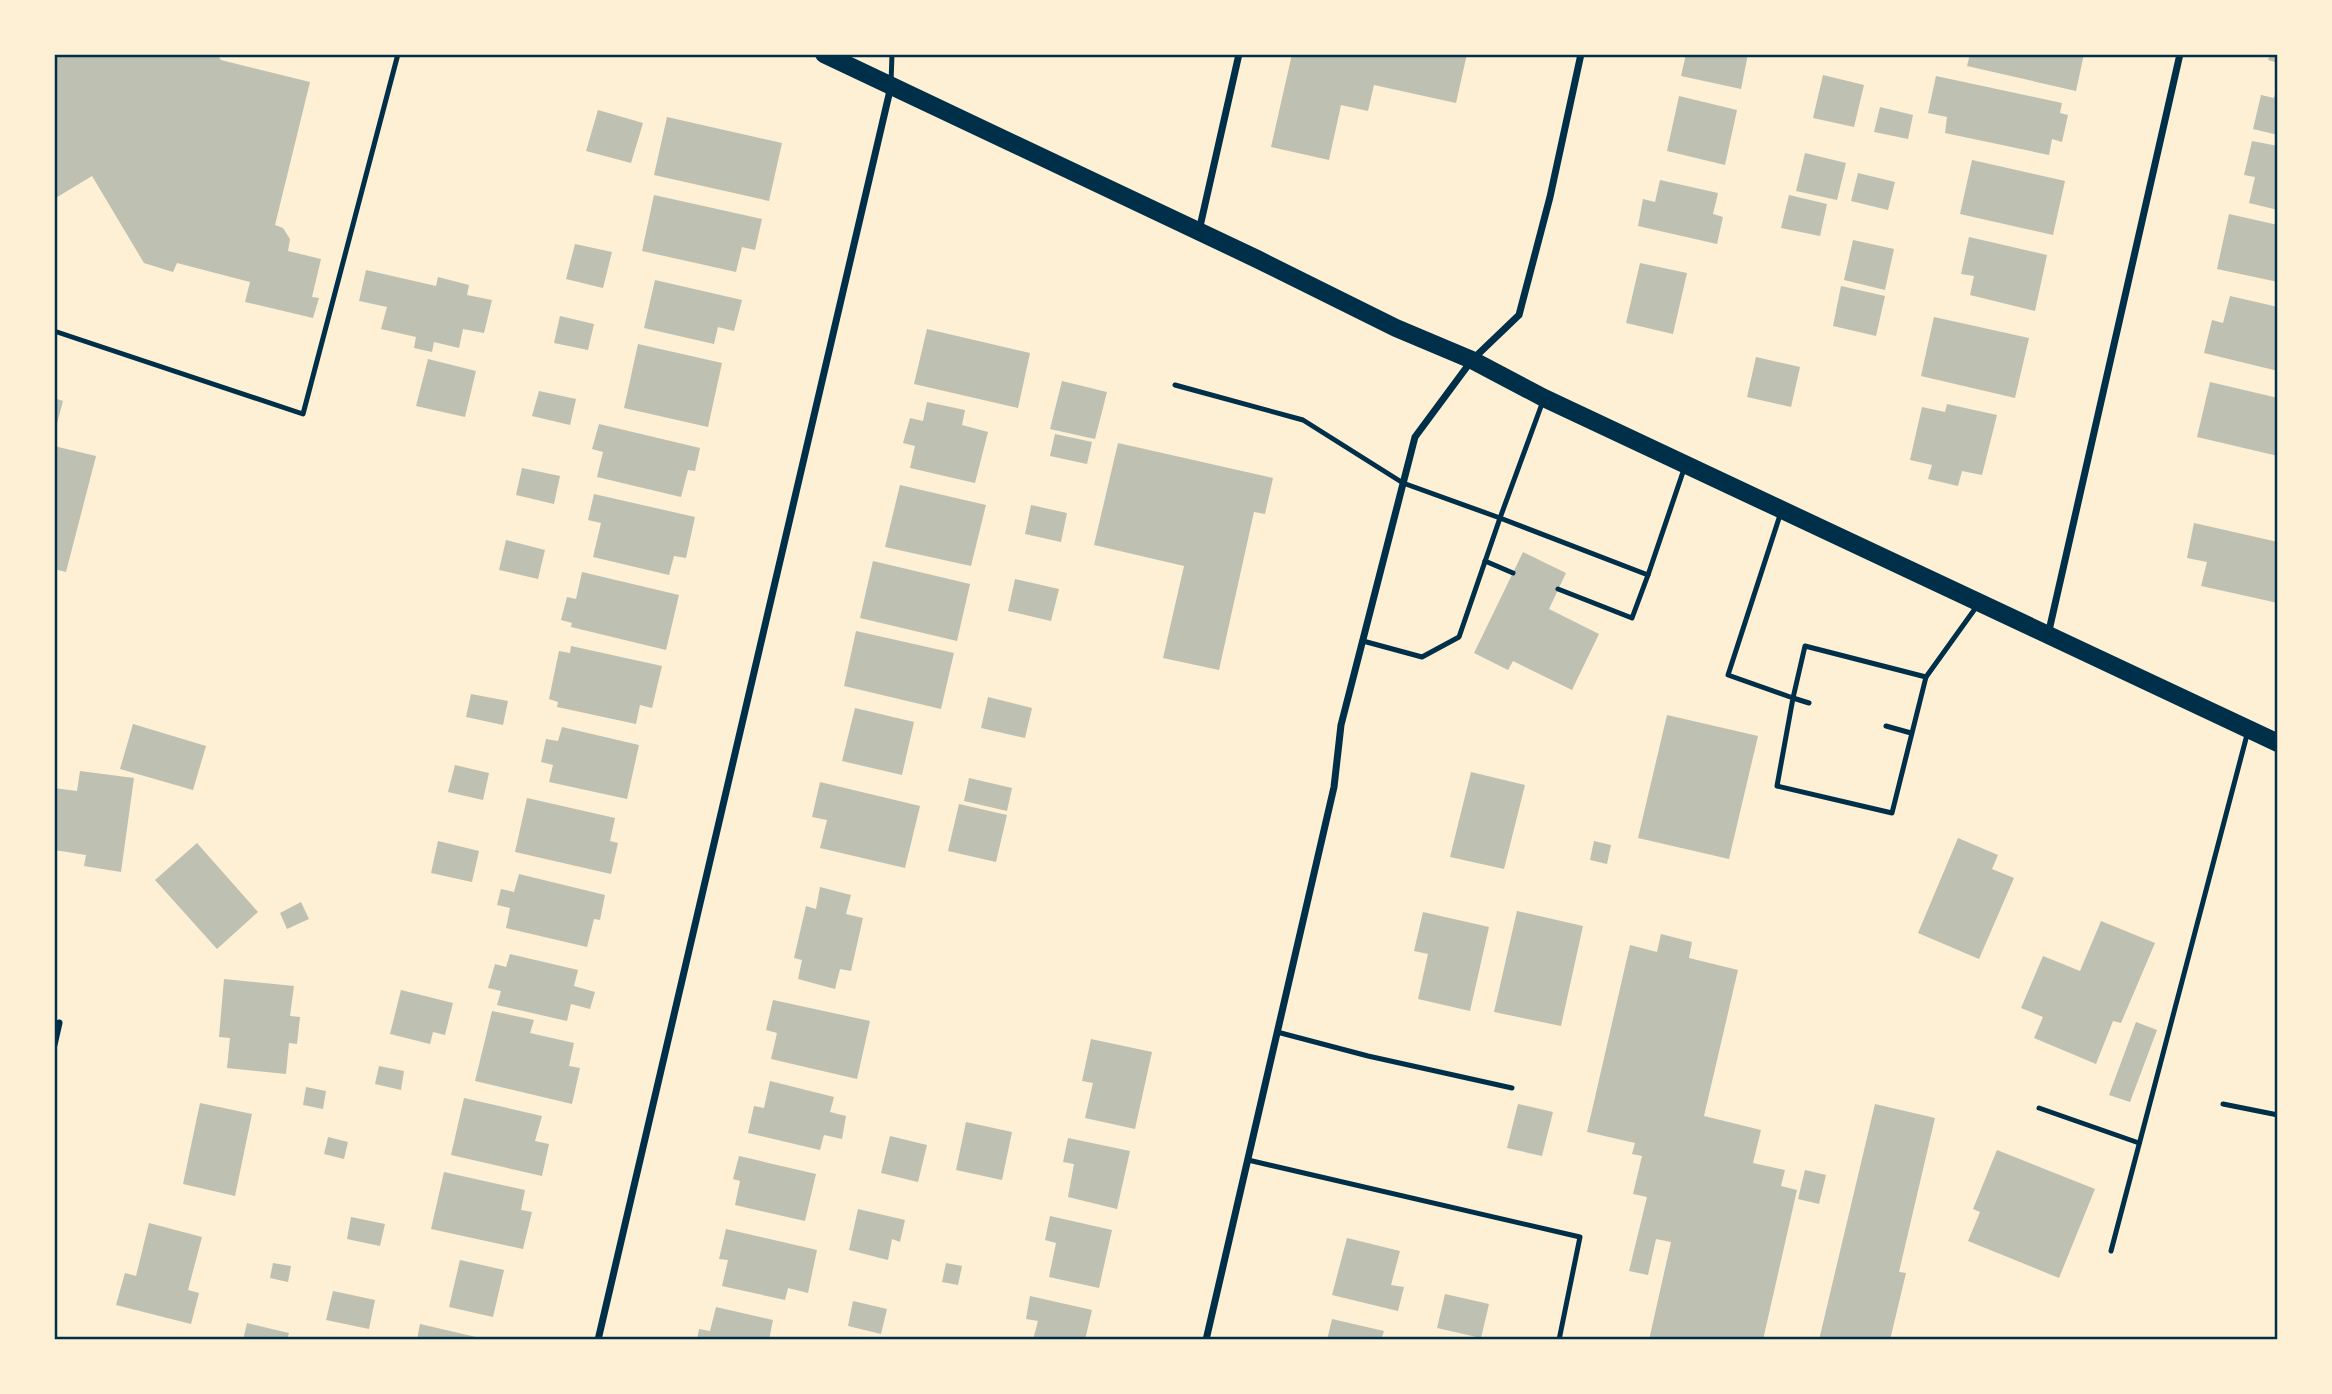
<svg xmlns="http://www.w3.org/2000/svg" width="2332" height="1394" font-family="Arial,sans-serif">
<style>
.building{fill:#bec0b2}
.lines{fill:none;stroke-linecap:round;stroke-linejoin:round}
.service{stroke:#003049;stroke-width:5}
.minor{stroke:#003049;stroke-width:7}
.primary{stroke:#003049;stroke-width:18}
.neatline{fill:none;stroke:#003049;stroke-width:2.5}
</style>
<rect width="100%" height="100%" fill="#fdf0d5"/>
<g class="building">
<polygon points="54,54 217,54 221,60 310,82 275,225 283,228 290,239 288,251 321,259 312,297 319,298 313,318 245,302 250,282 177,263 173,272 144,263 92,176 54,199"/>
<polygon points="1292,54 1467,54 1456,103 1374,85 1368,111 1341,105 1329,160 1271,147"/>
<polygon points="1686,54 1748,54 1741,89 1681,76"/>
<polygon points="1970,54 2084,54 2076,91 1967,66"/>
<polygon points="2270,54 2278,54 2278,63 2268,60"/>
<polygon points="1823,75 1864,85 1854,127 1813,118"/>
<polygon points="1936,76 2062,103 2060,113 2068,115 2062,142 2052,139 2049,155 1945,133 1947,117 1928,113"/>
<polygon points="2277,86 2278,135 2253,129 2261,95 2274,98"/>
<polygon points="1679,96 1737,110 1725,165 1667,151"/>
<polygon points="1880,107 1913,115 1908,139 1874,132"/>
<polygon points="598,110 643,123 631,163 586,151"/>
<polygon points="667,117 782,143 769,201 654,175"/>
<polygon points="2252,141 2278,146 2278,210 2249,203 2255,177 2244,175"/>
<polygon points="1805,153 1846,163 1837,200 1796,191"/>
<polygon points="1972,160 2065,181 2053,235 1960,214"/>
<polygon points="1858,173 1895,182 1888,210 1851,201"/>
<polygon points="1660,180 1718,193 1713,214 1723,217 1717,244 1638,226 1643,199 1655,202"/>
<polygon points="654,195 762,219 755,250 742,247 736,272 642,251"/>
<polygon points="1789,195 1827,204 1820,236 1781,228"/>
<polygon points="2229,214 2278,225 2278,282 2217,269"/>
<polygon points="1969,237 2047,255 2035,311 1970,295 1974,276 1961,274"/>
<polygon points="1853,240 1894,249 1885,290 1844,280"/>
<polygon points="575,244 612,252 603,288 566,279"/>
<polygon points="1640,263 1687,273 1673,334 1626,323"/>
<polygon points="366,270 436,286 438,277 469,285 467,295 492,300 484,333 463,329 459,348 434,342 432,352 414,348 416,337 381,329 387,307 359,301"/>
<polygon points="655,280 742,300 734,331 718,327 714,344 644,328"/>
<polygon points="1841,286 1885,296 1876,336 1833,326"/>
<polygon points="2230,296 2278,307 2278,371 2204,353 2212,320 2223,323"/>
<polygon points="560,316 594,324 588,350 554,343"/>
<polygon points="1934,317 2029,338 2015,398 1921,376"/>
<polygon points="927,329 1030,353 1018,408 914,384"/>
<polygon points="638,344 722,363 708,427 624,408"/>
<polygon points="1756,357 1800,367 1791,407 1747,397"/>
<polygon points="428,359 476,371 465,417 416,406"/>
<polygon points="1062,381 1107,392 1095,439 1050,429"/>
<polygon points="2210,382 2278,398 2278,456 2197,437"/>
<polygon points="539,391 576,399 570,425 532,416"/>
<polygon points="54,398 63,401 55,431 54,431"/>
<polygon points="927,402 965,410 962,425 988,432 975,483 910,468 915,446 903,443 910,418 923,421"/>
<polygon points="1947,404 1997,415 1982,475 1962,471 1958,486 1928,479 1932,465 1910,460 1922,407 1945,412"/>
<polygon points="599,424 700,448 695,471 688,470 681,497 597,477 603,452 592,449"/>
<polygon points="1055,434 1092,442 1087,464 1050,456"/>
<polygon points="1118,443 1273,478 1265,514 1254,512 1219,670 1163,658 1184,566 1094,545"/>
<polygon points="54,446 96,456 66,572 54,569"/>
<polygon points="522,468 560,476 554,504 516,495"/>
<polygon points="900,485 986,505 971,566 885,547"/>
<polygon points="594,494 695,517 686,558 674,556 669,575 593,557 601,523 588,520"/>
<polygon points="1031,505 1067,513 1061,542 1025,534"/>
<polygon points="2194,523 2278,542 2278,603 2201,586 2207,562 2187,558"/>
<polygon points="506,540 545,550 538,579 499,570"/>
<polygon points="1523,552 1566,573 1549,609 1599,634 1572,690 1513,661 1508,670 1474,653"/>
<polygon points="873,561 970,584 957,641 860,618"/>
<polygon points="582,572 679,595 666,650 571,627 572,623 561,620 567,597 576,599"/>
<polygon points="1015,579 1059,589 1051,621 1008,611"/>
<polygon points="856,631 954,653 941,709 844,686"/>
<polygon points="571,646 662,666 652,708 640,705 636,724 557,707 558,702 549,699 559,651 570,653"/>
<polygon points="471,694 508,701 503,725 466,717"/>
<polygon points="988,697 1032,708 1025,738 981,728"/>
<polygon points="855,708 914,722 902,775 842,761"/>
<polygon points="1667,715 1758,736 1729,859 1638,838"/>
<polygon points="133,724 206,746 193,790 120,769"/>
<polygon points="562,727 639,745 627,799 549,782 553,765 541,762 546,739 558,741"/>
<polygon points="455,765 489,773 483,800 448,792"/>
<polygon points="80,771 134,778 121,872 84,866 86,855 54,850 54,788 77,791"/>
<polygon points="1471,772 1525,785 1504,869 1450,857"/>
<polygon points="969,778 1012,788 1007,811 964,801"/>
<polygon points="820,782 920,806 905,868 820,848 827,820 812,817"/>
<polygon points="527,798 615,818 610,841 618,843 611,874 515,852"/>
<polygon points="959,804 1007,815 996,862 948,851"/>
<polygon points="1958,838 1998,855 1992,869 2014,878 1979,959 1918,933"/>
<polygon points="438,841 479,851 472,882 431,873"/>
<polygon points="1594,841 1611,845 1607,864 1590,860"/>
<polygon points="197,843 258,912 217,949 155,880"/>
<polygon points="519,874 605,895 600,920 594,919 587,947 506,928 510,908 497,905 501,889 514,892"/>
<polygon points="820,887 851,895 846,914 863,918 851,971 840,969 835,989 798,979 802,960 794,958 806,906 816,909"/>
<polygon points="301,902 309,919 287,929 280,913"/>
<polygon points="1517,911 1583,926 1561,1026 1494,1012"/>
<polygon points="1423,912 1489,927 1470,1011 1418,999 1428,954 1414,951"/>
<polygon points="2101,921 2155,943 2121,1023 2113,1021 2096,1064 2034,1038 2043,1017 2021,1008 2043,956 2080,971"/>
<polygon points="1661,934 1692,942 1689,958 1738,970 1704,1116 1761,1130 1753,1163 1785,1170 1781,1186 1797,1190 1763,1340 1649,1340 1671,1242 1656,1239 1648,1275 1629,1271 1647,1197 1633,1194 1642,1156 1632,1154 1635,1143 1587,1132 1630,945 1657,952"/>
<polygon points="510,954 578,970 574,986 595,992 590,1009 571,1004 567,1021 497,1005 501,991 488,988 495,964 506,967"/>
<polygon points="224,979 294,986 290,1016 300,1017 297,1044 289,1043 286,1074 227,1068 230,1038 219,1037"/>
<polygon points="401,990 453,1003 445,1035 433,1032 430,1044 390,1034"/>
<polygon points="773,1000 870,1021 857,1079 771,1059 777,1033 766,1030"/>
<polygon points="492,1011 534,1020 530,1033 574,1043 569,1066 580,1068 572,1104 475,1081"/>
<polygon points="2136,1022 2157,1030 2130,1102 2109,1095"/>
<polygon points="1091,1039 1152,1052 1135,1129 1085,1118 1093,1083 1082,1081"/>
<polygon points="379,1066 404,1071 401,1090 375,1084"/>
<polygon points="770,1081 834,1097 830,1112 846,1116 842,1139 824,1135 820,1150 748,1133 754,1106 764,1108"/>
<polygon points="306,1087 326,1091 323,1109 303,1105"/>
<polygon points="464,1098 542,1116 535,1141 549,1144 542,1176 451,1155"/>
<polygon points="200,1103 252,1114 235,1196 183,1184"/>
<polygon points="1518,1104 1553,1112 1542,1156 1507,1148"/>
<polygon points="1875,1104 1935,1118 1899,1272 1906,1273 1890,1340 1819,1340"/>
<polygon points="966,1122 1012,1132 1002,1180 956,1170"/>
<polygon points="890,1136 927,1145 918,1182 881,1173"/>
<polygon points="328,1137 348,1142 344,1159 324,1154"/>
<polygon points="1068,1138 1130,1151 1117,1209 1068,1197 1074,1164 1063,1162"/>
<polygon points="1997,1150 2095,1189 2059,1278 1968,1241 1980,1212 1973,1209"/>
<polygon points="739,1156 816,1174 805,1221 735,1205 740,1181 733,1179"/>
<polygon points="1805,1170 1826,1175 1819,1204 1798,1199"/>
<polygon points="444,1172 525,1190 521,1210 532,1212 523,1249 431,1229"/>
<polygon points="858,1209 905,1220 900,1242 892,1239 888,1260 849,1250"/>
<polygon points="1050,1216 1112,1230 1099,1288 1049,1277 1056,1243 1045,1240"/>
<polygon points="351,1217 385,1224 380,1246 347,1239"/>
<polygon points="149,1223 202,1237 188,1290 199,1293 191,1324 116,1305 125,1273 136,1276"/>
<polygon points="726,1229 817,1250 808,1293 788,1288 785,1300 722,1286 728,1260 719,1259"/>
<polygon points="1347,1238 1400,1251 1391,1285 1404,1287 1398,1311 1332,1295"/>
<polygon points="460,1260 504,1270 493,1317 449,1307"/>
<polygon points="273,1263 291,1266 288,1282 270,1278"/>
<polygon points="946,1263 962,1266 958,1285 942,1282"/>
<polygon points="333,1291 375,1300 369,1329 326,1320"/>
<polygon points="1445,1294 1489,1304 1481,1338 1437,1328"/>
<polygon points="1030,1296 1092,1310 1085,1340 1033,1340 1038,1321 1026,1319"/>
<polygon points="853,1301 887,1309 881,1334 848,1326"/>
<polygon points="716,1307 773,1320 769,1340 697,1340 699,1329 710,1331"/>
<polygon points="1332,1319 1384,1331 1381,1340 1327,1340"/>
<polygon points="247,1323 289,1333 287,1340 243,1340"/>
<polygon points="420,1324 476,1337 475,1340 417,1340"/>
</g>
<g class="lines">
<g class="service">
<polyline points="891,83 892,54"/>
<polyline points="54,331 303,414 398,54"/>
<polyline points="1175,385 1303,420 1403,483 1500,518 1459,637 1422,657 1363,641"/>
<polyline points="1543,401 1500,518 1648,575 1684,469"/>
<polyline points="1781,512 1728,675 1793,698 1805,646 1926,677 1892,813 1777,786 1793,698 1809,703"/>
<polyline points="1485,561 1513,573"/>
<polyline points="1558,589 1632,618 1648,575"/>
<polyline points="1926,677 1977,606"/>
<polyline points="1886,726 1911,733"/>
<polyline points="1277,1032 1368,1056 1512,1088"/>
<polyline points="2223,1104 2278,1115"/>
<polyline points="2039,1108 2139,1143"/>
<polyline points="1248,1160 1580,1237 1559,1340"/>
<polyline points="2111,1251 2248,731"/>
</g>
<g class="minor">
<polyline points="1199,231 1239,54"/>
<polyline points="2048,635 2180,54"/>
<polyline points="54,1045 59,1023"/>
<polyline points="598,1340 891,86"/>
<polyline points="1206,1340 1334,787 1341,725 1415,437 1472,360 1519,315 1550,197 1581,54"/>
</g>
<polyline class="primary" points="824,54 1257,259 1396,328 1472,360 1544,398 2278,743"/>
</g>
<rect width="2332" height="1394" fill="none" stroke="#fdf0d5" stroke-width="112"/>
<rect x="56" y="56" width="2220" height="1282" class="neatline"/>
</svg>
